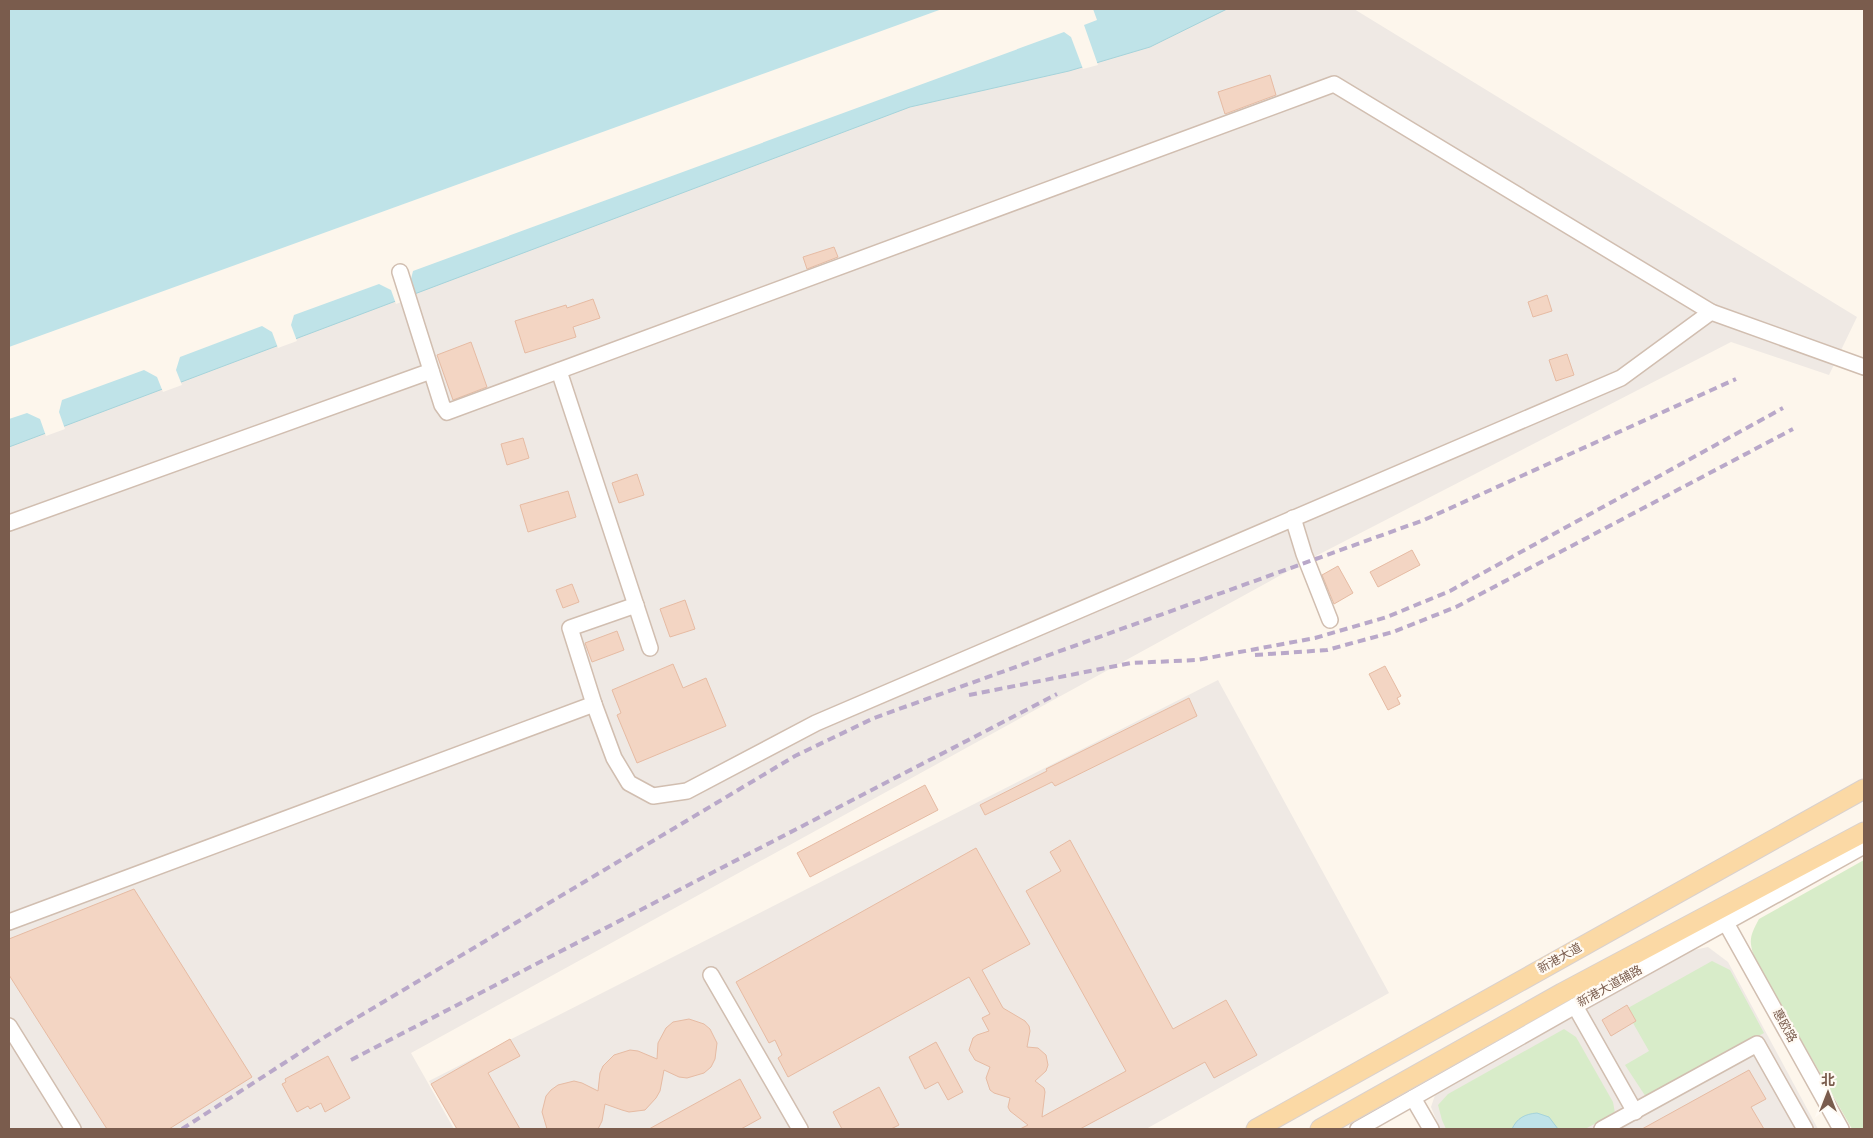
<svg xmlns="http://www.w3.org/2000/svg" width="1873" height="1138" font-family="Overpass,'Noto Sans SC',sans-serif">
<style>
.industrial{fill:#efe9e4}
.green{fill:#d8ecc9}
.water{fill:#bfe3e8;stroke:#a5d3da}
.pier{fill:#fdf6ec}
.building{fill:#f3d5c3;stroke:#e6bba3}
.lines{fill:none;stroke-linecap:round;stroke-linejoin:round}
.minor-casing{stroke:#d1beb0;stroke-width:18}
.major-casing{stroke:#dad1cd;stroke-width:21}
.minor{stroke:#fff;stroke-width:15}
.major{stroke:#fbd9a5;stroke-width:19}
.rail{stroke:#b9a8c9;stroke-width:4;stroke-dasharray:8 5;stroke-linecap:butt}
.labels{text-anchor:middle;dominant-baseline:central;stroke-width:4.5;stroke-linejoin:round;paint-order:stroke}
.street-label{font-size:12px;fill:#7a5c4d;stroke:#fffaf3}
</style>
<rect width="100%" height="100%" fill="#fdf6ec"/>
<g class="industrial">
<polygon points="921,9 1354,9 1857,317 1829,375 1731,342 1312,558 411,1053 454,1129 9,1129 9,337"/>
<polygon points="1218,680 1389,993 1146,1129 456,1129 429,1081"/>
<polygon points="1708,947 1728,962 1818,1129 1440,1129 1431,1107 1435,1095 1689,951"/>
</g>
<g class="green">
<path d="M 1864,860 L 1864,1129 L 1852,1129 L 1755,959 C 1748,940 1750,936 1759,919 Z"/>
<polygon points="1712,961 1730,970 1764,1033 1646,1097 1625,1065 1649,1051 1633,1023 1636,1021 1628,1008"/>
<polygon points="1564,1029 1576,1037 1613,1102 1615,1113 1585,1129 1446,1129 1442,1120 1438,1105 1448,1094"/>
</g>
<g class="water">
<polygon points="9,9 1227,9 1150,47 1069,71 910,107 9,447"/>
<path d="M 1537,1113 L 1549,1117 L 1558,1129 L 1512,1129 C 1517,1118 1525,1114 1537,1113 Z"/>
</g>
<polygon class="pier" points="942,9 1093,9 1097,20 1084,25 1098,65 1083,69 1071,37 1064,32 413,271 410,283 415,297 396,304 391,290 379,284 294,315 291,325 297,341 278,348 272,332 262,326 180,357 176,370 182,385 163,392 157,377 144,370 62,400 59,412 65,429 46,436 40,419 27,413 9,419 9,347"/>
<g class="building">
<polygon points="1270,75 1276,95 1225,114 1218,92"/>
<polygon points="834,247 838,257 807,269 803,257"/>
<polygon points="1547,295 1552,311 1533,317 1528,302"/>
<polygon points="593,299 600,318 573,327 576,337 525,353 515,321 566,305 567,308"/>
<polygon points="471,342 487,387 453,400 437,355"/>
<polygon points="1567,354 1574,375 1556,381 1549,360"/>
<polygon points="523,438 529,458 507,465 501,444"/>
<polygon points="637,474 644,495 619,503 612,483"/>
<polygon points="568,491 576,517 528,532 520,505"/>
<polygon points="1412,550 1420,565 1378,587 1370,572"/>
<polygon points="1338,566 1353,593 1334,604 1322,575"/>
<polygon points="572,584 579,602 563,608 556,590"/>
<polygon points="685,600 695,629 670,637 660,609"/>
<polygon points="617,631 624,650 592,662 585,643"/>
<polygon points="673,664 683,688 706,678 726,726 637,763 617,715 621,713 612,690"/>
<polygon points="1385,666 1401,696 1397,698 1400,704 1388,710 1369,674"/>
<polygon points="1189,698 1197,716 1055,786 1052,782 985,815 980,805 1047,771 1046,769"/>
<polygon points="925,785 938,810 810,877 797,853"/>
<polygon points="1070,840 1173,1029 1226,1000 1257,1055 1214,1078 1205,1062 1080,1129 1020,1129 1028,1125 1010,1111 1008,1107 1010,1098 994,1093 990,1090 986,1078 990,1067 975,1060 969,1050 973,1038 977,1035 989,1031 982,1018 990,1014 969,977 788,1077 778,1058 782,1055 775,1040 769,1043 736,982 976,848 1030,944 982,970 1003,1008 1025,1021 1029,1026 1030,1031 1027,1047 1038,1048 1046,1055 1048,1065 1046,1071 1035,1081 1044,1088 1045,1092 1042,1117 1126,1071 1026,891 1061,871 1050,852"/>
<polygon points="134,889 252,1077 169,1129 107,1129 9,975 9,939"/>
<polygon points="1627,1005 1636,1021 1611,1036 1602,1020"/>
<polygon points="689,1019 704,1024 710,1029 717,1043 715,1059 711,1067 704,1073 687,1078 679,1077 664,1070 660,1091 656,1098 645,1110 629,1112 622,1110 605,1104 602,1121 598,1129 547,1129 542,1112 546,1096 551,1090 558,1085 574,1081 582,1083 598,1091 600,1073 603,1066 614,1055 630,1050 638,1051 657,1059 658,1043 666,1028 673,1022"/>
<polygon points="510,1039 520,1056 488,1073 520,1129 457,1129 431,1084"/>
<polygon points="936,1042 963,1092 948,1100 938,1082 925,1089 909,1057"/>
<polygon points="328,1056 350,1098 325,1112 321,1103 310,1109 308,1106 297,1112 282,1084 286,1082 285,1079"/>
<polygon points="1749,1070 1766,1099 1751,1107 1764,1129 1642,1129"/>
<polygon points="740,1079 761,1118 741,1129 649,1129"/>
<polygon points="879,1087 899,1125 891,1129 842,1129 833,1112"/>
</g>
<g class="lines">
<g class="minor-casing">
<g id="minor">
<polyline points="400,272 442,405 447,412 1334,84 1711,312 1864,367"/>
<polyline points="559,371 650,648"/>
<polyline points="1293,518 1304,554 1330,620"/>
<polyline points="9,523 431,371"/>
<polyline points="636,605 570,628 594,704 614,758 629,783 653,796 687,791 816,723 1621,378 1711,312"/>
<polyline points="9,922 594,704"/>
<polyline points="1726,923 1841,1129"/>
<polyline points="711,975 800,1129"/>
<polyline points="1575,1006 1635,1112"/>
<polyline points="9,1026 73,1129"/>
<polyline points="1413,1098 1431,1129"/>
<polyline points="1358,1129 1575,1006 1864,846"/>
<polyline points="1602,1129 1757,1044 1805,1129"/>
</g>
</g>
<g class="major-casing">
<g id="major">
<polyline points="1256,1129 1864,789"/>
<polyline points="1320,1129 1562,993 1864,832"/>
</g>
</g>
<use href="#minor" class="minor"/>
<use href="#major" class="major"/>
<g class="rail">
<polyline points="1255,655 1327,650 1393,632 1456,607 1793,429"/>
<polyline points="969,695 1131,663 1197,660 1315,638 1387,617 1450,591 1783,408"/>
<polyline points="351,1060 1057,694"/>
<polyline points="182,1129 323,1038 795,756 874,718 1424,520 1736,379"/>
</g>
</g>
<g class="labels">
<g class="street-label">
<text transform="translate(1560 959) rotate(-29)">新港大道</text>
<text transform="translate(1610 987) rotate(-29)">新港大道辅路</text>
<text transform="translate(1784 1026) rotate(61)">惠欧路</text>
</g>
</g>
<rect width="1873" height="1138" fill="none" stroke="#7a5c4d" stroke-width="20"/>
<g transform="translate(1828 1093)" stroke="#fffaf3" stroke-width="4" paint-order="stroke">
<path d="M0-4L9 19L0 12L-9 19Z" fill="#7a5c4d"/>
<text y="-8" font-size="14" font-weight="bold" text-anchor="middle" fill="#7a5c4d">北</text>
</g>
</svg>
